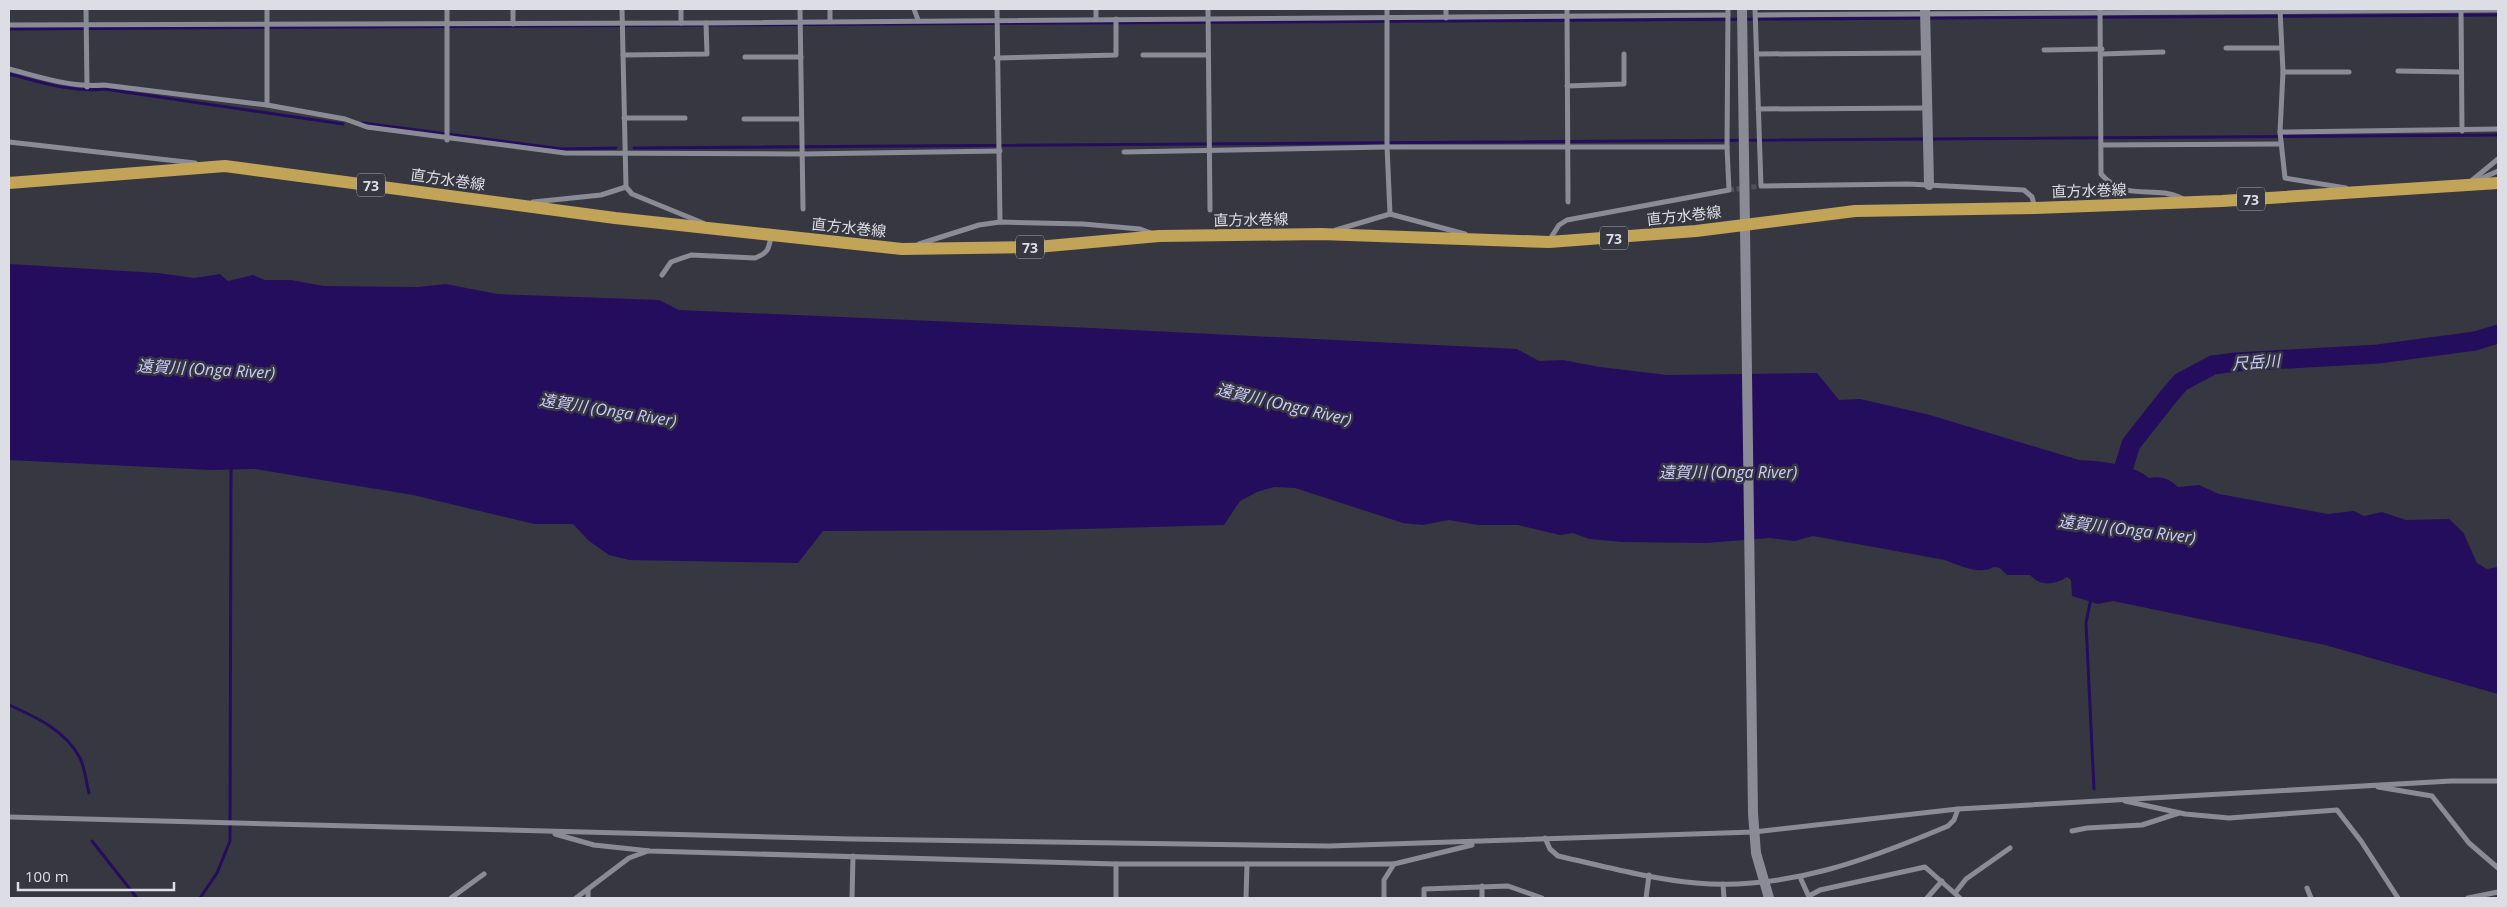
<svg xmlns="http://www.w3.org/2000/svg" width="2507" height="907" font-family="'Open Sans','Noto Sans JP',sans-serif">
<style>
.water{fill:#240d5d}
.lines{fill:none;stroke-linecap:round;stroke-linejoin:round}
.stream{stroke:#240d5d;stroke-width:3}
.river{stroke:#240d5d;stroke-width:19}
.street-tunnel{stroke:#50505a;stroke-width:5;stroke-dasharray:5 2.5;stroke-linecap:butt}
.street{stroke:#8b8b98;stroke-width:5}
.secondary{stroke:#8b8b98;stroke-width:10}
.primary{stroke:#c2a458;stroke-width:12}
.labels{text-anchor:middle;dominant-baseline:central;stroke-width:5;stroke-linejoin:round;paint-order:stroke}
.shield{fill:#373742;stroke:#ababb4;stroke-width:1}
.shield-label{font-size:14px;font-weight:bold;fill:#dddde5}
.street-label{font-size:15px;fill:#dddde5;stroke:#373742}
.water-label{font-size:16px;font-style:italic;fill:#cecdfb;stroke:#373742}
</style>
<rect width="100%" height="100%" fill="#373742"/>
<path class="water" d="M 9,264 L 158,273 L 194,278 L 220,274 L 228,281 L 253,275 L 265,280 L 291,280 L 324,286 L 418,287 L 446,284 L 497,294 L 659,300 L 679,310 L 1092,328 L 1517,349 L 1539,361 L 1563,360 L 1600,367 L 1667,375 L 1817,373 L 1839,400 L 1860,399 L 1930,415 L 2079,460 C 2100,461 2133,464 2149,478 C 2161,476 2168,478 2178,487 L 2199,485 L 2219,494 L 2328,514 L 2354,511 L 2364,516 L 2382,512 L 2406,520 L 2449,519 L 2463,532 L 2477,563 L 2487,569 L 2498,567 L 2498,694 L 2325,645 L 2113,601 L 2098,604 L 2072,596 L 2071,580 L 2067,577 C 2054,585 2041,587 2030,575 L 2007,575 L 2000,568 L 1994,567 C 1978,575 1961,566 1945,560 L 1813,536 L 1795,541 L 1769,538 L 1706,543 L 1623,542 L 1589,539 L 1573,533 L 1560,535 L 1518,525 L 1478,525 L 1449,520 L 1423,525 L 1403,523 L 1295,488 L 1274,487 L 1257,492 L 1240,501 L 1224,525 L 1046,530 L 823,531 L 798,563 L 629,560 L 609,555 L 589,541 L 573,524 L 534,524 L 413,495 L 255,469 L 211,470 L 9,460 Z"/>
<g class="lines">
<g class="stream">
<polyline points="9,29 2498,15"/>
<path d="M 9,74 C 40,82 72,93 104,89 L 343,124"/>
<polyline points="363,123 562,149 616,148"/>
<polyline points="634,148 2498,135"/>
<polyline points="2091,598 2086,623 2094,789"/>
<path d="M 9,705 C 36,717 65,730 80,758 C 85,768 86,782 89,793"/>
<polyline points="92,841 137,898"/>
<polyline points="200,898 217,873 230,841 231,467"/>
</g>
<polyline class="river" points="2116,492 2131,444 2168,397 2181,382 2213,365 2236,362 2378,354 2475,341 2498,334"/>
<polyline class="street-tunnel" points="1729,190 1761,186"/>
<g class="street">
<polyline points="86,9 87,87"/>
<polyline points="267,9 267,105"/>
<polyline points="622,9 626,187 632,194 703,223"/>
<polyline points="681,9 681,23"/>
<polyline points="800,9 803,209"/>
<polyline points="914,9 918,20"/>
<polyline points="997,9 1000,222"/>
<polyline points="1096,9 1096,19"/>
<polyline points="1208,9 1210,210"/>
<polyline points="1387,9 1387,146 1390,214"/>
<polyline points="1567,9 1568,202"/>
<polyline points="1755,9 1761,186 1908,184 2024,190 2032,197 2035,208"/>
<path d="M 2100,9 L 2101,174 C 2127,204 2153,183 2183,199"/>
<polyline points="2280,9 2283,72 2280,132 2285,178 2346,188"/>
<polyline points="2461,9 2462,131"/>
<polyline points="1756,15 2498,10"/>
<polyline points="1446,18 1446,9"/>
<polyline points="830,21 830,9"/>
<polyline points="513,24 513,9"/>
<polyline points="9,25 706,23 1728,15"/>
<polyline points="2226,48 2281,48"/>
<polyline points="2044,50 2102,49"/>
<polyline points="1757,54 1926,53"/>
<polyline points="2102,54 2163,52"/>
<polyline points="623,55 707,54 706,23"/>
<polyline points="1143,55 1208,55"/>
<polyline points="745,57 801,57"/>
<polyline points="996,58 1116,55 1116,19"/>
<path d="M 9,69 C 40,77 72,88 104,85 L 267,105 L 345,119 L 367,127 L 565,153 L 802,154 L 1000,151"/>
<polyline points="2398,71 2461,72"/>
<polyline points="2283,72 2349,72"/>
<polyline points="1567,86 1624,84 1624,54"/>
<polyline points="1758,109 1928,108"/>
<polyline points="624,118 685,118"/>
<polyline points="744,119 801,119"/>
<polyline points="2280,132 2498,129"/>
<polyline points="447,140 447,9"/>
<polyline points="9,142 195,163"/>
<polyline points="2101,145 2281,144"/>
<polyline points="1124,152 1387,147 1727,147"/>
<polyline points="2478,180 2498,171"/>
<polyline points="2470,182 2498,159"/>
<polyline points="533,202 601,195 626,187"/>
<polyline points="1336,230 1390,214 1465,234"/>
<polyline points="1550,239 1559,225 1567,220 1729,190 1727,147 1728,9"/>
<polyline points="919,244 979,225 1000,222 1083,224 1140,229 1151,233"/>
<path d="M 662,275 L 671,262 L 691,255 L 755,258 C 768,253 769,249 771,236"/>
<polyline points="2378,787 2432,796 2469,843 2498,868"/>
<polyline points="2125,801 2185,814 2229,818 2337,810 2361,841 2398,898"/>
<polyline points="9,817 852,839 1329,846 1754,832 1958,809 2451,781 2498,781"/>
<polyline points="2072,831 2087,828 2142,825 2179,813"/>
<polyline points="555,834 594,845 650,851 1116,864 1394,864 1472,845"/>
<path d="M 1545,838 L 1550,849 L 1558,856 C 1603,866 1650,879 1696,883 C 1785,891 1868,860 1948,826 L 1954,820 L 1958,809"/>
<polyline points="1800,877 1809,897"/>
<polyline points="1723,884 1724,898"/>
<polyline points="2307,888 2311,898"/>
<polyline points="1955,893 1966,879 2010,848"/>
<polyline points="1809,896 1820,890 1925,867 1960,898"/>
<polyline points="451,898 484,874"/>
<polyline points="576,898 629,858 648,851"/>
<polyline points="588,898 588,890"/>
<polyline points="852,898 853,856"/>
<polyline points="1116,898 1116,864"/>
<polyline points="1246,898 1247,864"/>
<polyline points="1384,898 1384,880 1394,864"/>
<polyline points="1424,898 1424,889 1508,886 1542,898"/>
<polyline points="1482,898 1482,886"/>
<polyline points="1646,898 1649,875"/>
<polyline points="1927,898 1942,881"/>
<polyline points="2468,898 2498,892"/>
</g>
<g class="secondary">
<polyline points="1742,9 1753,813 1756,853 1769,898"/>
<polyline points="1925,9 1929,185"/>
</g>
<polyline class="primary" points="9,183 225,166 615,218 902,249 1037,247 1159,236 1321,234 1549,242 1696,231 1855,211 2035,208 2222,201 2498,183"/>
</g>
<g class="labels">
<g class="shield">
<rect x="357" y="173.5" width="28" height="23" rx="4"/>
<rect x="2237" y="187.5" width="28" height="23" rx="4"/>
<rect x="1600" y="226.5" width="28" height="23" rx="4"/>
<rect x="1016" y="235.5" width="28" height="23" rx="4"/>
</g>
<g class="shield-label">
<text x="371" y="185">73</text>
<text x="2251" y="199">73</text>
<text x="1614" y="238">73</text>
<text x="1030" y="247">73</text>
</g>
<g class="street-label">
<text transform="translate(448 179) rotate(8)">直方水巻線</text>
<text transform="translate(2089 190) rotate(-2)">直方水巻線</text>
<text transform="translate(1684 215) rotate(-6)">直方水巻線</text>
<text transform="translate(1251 219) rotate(-1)">直方水巻線</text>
<text transform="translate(849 227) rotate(6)">直方水巻線</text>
</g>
<g class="water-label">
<text transform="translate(2256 362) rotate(-4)">尺岳川</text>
<text transform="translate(206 369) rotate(3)">遠賀川 (Onga River)</text>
<text transform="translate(1284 404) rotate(13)">遠賀川 (Onga River)</text>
<text transform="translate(608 410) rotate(9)">遠賀川 (Onga River)</text>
<text x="1728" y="472">遠賀川 (Onga River)</text>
<text transform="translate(2127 529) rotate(7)">遠賀川 (Onga River)</text>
</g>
</g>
<rect width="2507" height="907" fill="none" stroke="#dddde5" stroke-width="20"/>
<path d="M18 882v8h156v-8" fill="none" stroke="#dddde5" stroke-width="2.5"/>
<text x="25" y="882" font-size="15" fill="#dddde5" stroke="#373742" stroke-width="4" paint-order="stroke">100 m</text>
</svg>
